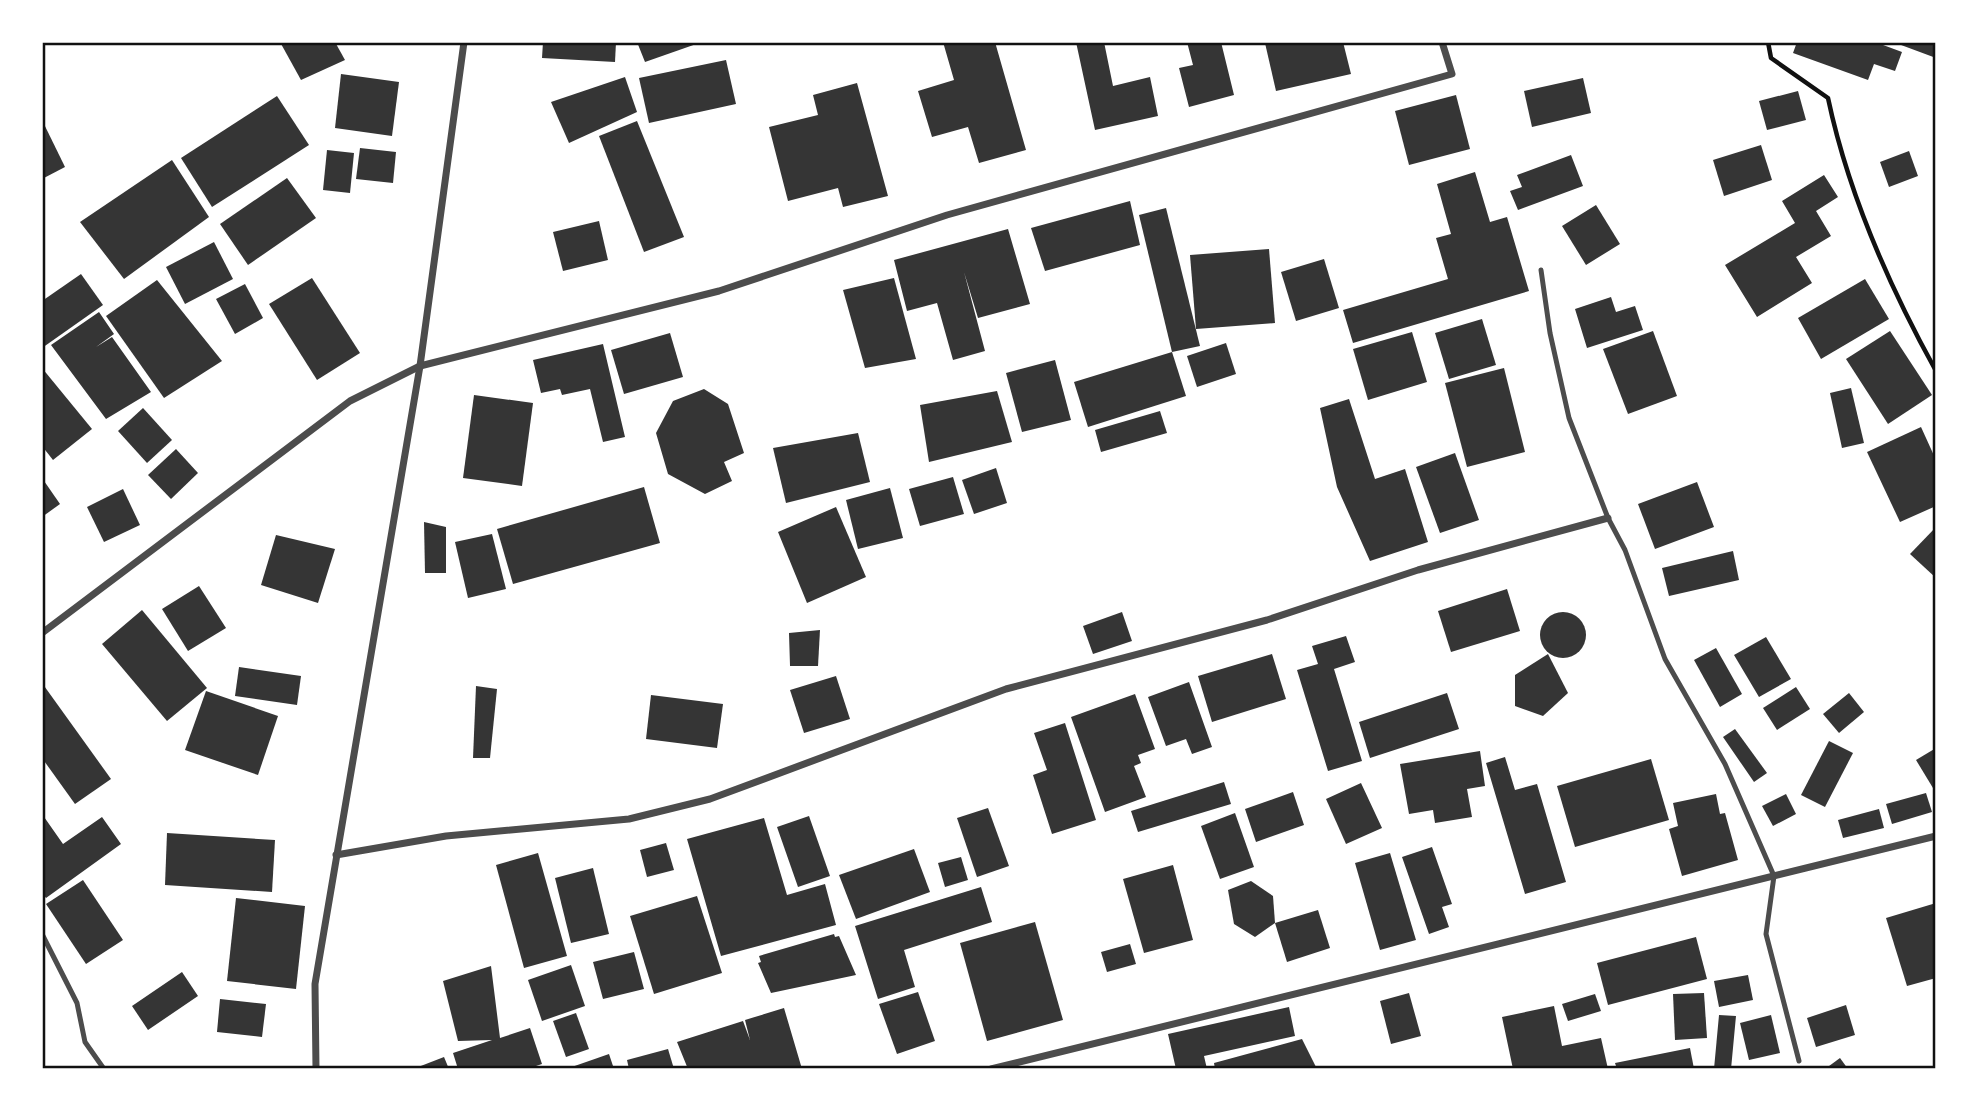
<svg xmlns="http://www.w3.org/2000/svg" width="1978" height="1111" font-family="Helvetica,sans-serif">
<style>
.building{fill:#353535}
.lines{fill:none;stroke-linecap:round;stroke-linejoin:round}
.path{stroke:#111;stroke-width:4.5}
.service{stroke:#4c4c4c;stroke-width:5}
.minor{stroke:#4c4c4c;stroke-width:7}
.neatline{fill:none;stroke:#111;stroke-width:2.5}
</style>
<rect width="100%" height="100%" fill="#fff"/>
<g class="building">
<polygon points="280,42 335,42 345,60 301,80"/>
<polygon points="543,42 616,42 615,62 542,58"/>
<polygon points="637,42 702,42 645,62"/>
<polygon points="943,42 995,42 1026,150 979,163 968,127 932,137 918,91 954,80"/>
<polygon points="1076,42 1104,42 1113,86 1150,77 1158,116 1095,130"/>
<polygon points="1187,42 1221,42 1234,95 1189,107 1179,68 1193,65"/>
<polygon points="1343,42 1351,74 1276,91 1265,43"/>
<polygon points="1797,42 1826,42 1835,45 1837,42 1875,42 1902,52 1895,71 1874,64 1868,80 1793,53"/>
<polygon points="1893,42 1936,42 1936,58"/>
<polygon points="726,60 736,104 649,123 639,78"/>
<polygon points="341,74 399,82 392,136 335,128"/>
<polygon points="625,77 637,112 569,143 551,102"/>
<polygon points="1583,78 1591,113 1532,127 1524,91"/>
<polygon points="857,83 888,196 843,207 838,188 788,201 769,127 818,115 813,95"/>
<polygon points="1798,91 1806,120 1767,130 1759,101"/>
<polygon points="1456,95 1470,149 1409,165 1395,111"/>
<polygon points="277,96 309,145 212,207 181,158"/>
<polygon points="42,120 65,167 42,179"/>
<polygon points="637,121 684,237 644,252 599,136"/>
<polygon points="1761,145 1772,180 1724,196 1713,160"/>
<polygon points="360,148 396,152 393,183 356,179"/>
<polygon points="327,150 354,153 350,193 323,190"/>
<polygon points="1909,151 1918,176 1889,187 1880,162"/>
<polygon points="1571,155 1583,186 1518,210 1510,191 1522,187 1517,175"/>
<polygon points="172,160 209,217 124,279 80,222"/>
<polygon points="1475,172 1490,222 1507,217 1529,291 1353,343 1343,310 1448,279 1436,238 1451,234 1437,184"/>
<polygon points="1824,175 1838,197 1816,211 1831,236 1796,257 1812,283 1757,317 1725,265 1795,223 1782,201"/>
<polygon points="287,178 316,218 248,265 220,224"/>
<polygon points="1130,201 1140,245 1045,271 1031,228"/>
<polygon points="1596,205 1620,244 1586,265 1562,226"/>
<polygon points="1166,208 1200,346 1172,352 1139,215"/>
<polygon points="599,221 608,260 563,271 553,232"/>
<polygon points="1008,229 1030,304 978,318 964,272 985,351 953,360 937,303 907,311 894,260"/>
<polygon points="214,242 233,279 185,304 166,267"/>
<polygon points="1269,249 1275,323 1196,329 1190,255"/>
<polygon points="1324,259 1339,308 1296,321 1281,272"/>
<polygon points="81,274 103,305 42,348 42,301"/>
<polygon points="312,278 360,353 317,380 269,304"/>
<polygon points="894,278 916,359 865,368 843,290"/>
<polygon points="1865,279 1889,319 1821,359 1798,318"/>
<polygon points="157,280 222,361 164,398 106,316"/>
<polygon points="245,284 263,318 235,334 216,299"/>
<polygon points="1611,297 1616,312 1635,306 1643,330 1587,348 1575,309"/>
<polygon points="99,312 114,334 96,347 112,337 151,392 106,419 51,345"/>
<polygon points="1482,319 1496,365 1449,379 1435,333"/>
<polygon points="1653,331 1677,396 1628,414 1603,349"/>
<polygon points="1890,331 1932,395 1888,424 1846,359"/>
<polygon points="1412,332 1427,382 1368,400 1353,349"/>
<polygon points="670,333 683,377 624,394 611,350"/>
<polygon points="1226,343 1236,374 1197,387 1187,356"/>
<polygon points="603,344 625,437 603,442 590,389 562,395 560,389 541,393 533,360"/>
<polygon points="1172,352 1186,396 1088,427 1074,382"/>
<polygon points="1055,360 1071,420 1022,432 1006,373"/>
<polygon points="42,368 92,429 53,460 42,446"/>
<polygon points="1504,368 1525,452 1467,467 1445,383"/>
<polygon points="1851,388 1864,443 1842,448 1830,393"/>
<polygon points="704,389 728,404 744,453 724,462 732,481 705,494 668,474 656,433 673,401"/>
<polygon points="997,391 1012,442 929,462 920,405"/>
<polygon points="474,395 533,403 522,486 463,478"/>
<polygon points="1349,399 1375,479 1405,469 1428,542 1370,561 1337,487 1320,408"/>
<polygon points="143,408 172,440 147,463 118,431"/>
<polygon points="1160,411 1167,433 1101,452 1095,430"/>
<polygon points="1921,427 1936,460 1936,506 1900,522 1867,452"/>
<polygon points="858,433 870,482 786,503 773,448"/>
<polygon points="176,449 198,473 171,499 148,475"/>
<polygon points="1455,453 1479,520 1440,533 1416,467"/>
<polygon points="996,468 1007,503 974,514 962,480"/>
<polygon points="953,477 964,514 920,526 909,489"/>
<polygon points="42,478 60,504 42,517"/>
<polygon points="1697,482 1714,527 1655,549 1638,504"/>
<polygon points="644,487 660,543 513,584 497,529"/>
<polygon points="890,488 903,538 858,549 846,500"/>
<polygon points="123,489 140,525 104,542 87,507"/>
<polygon points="836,507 866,577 807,603 778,532"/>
<polygon points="424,522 446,527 446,573 425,573"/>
<polygon points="1936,527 1936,578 1910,554"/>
<polygon points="492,534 506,589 468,598 455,542"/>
<polygon points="276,535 335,549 318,603 261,585"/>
<polygon points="1733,551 1739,580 1669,596 1662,568"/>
<polygon points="199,586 226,628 188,651 162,609"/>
<polygon points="1507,589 1520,631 1451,652 1438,611"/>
<polygon points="142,610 207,688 167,721 102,644"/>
<circle cx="1563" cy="635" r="23"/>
<polygon points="1122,612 1132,641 1093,654 1083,626"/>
<polygon points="820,630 818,666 790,666 789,633"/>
<polygon points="1346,636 1355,662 1334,669 1362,761 1328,771 1297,670 1318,664 1312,646"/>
<polygon points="1766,637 1791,679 1759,697 1734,655"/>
<polygon points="1716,648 1742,694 1720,707 1694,660"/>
<polygon points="1272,654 1286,699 1212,722 1198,676"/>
<polygon points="1548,654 1568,693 1543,716 1515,706 1515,675"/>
<polygon points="239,667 301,676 297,705 235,696"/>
<polygon points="836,676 850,719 804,733 790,690"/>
<polygon points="1189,682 1212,747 1192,754 1186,739 1166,746 1148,697"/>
<polygon points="42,683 111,779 75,804 42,758"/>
<polygon points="476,686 497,689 490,758 473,758"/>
<polygon points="1796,687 1810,709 1777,730 1763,708"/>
<polygon points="206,691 278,716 258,775 185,750"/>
<polygon points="1447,693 1459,729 1370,758 1359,722"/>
<polygon points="1849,693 1864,712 1839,733 1823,714"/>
<polygon points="1135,694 1155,749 1138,755 1141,763 1134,766 1146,797 1105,812 1071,717"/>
<polygon points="651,695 723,704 717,748 646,739"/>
<polygon points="1065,723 1096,820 1052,834 1033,775 1047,770 1034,733"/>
<polygon points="1735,729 1767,773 1754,782 1723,737"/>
<polygon points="1829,741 1853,753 1825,807 1801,795"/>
<polygon points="1936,748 1936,793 1916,760"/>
<polygon points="1480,751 1485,786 1467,789 1472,817 1435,823 1433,810 1409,814 1400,764"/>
<polygon points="1505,757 1515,790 1537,784 1566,882 1525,894 1486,763"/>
<polygon points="1651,759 1669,820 1575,847 1557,786"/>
<polygon points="1224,782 1231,804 1138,832 1131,811"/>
<polygon points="1361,783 1382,828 1346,844 1326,799"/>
<polygon points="1293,792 1304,825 1256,842 1245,809"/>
<polygon points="1926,793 1932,812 1892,824 1886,804"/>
<polygon points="1716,794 1720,814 1725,813 1738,860 1682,876 1669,829 1678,826 1673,803"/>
<polygon points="1786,794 1796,814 1773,826 1762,806"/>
<polygon points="988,808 1009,866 977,877 957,818"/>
<polygon points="1879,809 1884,828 1843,838 1838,820"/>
<polygon points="1235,813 1254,867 1220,879 1201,826"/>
<polygon points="42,814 63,844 102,817 121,844 46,898 42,893"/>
<polygon points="809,816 830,876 798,887 777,827"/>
<polygon points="764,818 787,895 825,884 836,925 721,956 687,839"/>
<polygon points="167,833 275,840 272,892 165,885"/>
<polygon points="666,843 674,870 647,877 640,850"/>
<polygon points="1432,847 1452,904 1442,907 1449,927 1429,934 1402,857"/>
<polygon points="914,849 930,892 856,919 839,875"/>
<polygon points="538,853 567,956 524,968 496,865"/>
<polygon points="1390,853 1416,940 1380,950 1355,863"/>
<polygon points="961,857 968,880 945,887 938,863"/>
<polygon points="1173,865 1193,940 1144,953 1123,879"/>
<polygon points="593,868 609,934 571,943 555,878"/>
<polygon points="83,880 123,940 86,964 46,904"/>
<polygon points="1251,881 1273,896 1275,923 1255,937 1234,924 1228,890"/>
<polygon points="981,887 992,922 904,950 915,987 878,999 855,926"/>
<polygon points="697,896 722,973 654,994 630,916"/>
<polygon points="236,898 305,906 296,989 227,981"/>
<polygon points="1936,903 1936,978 1907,986 1886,918"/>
<polygon points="1318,910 1330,948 1287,962 1275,923"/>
<polygon points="1035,922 1063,1020 987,1041 960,943"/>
<polygon points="834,934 835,937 839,936 856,975 771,993 758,963 761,962 759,956"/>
<polygon points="1696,937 1707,979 1608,1005 1597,963"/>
<polygon points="1130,944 1136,964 1107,972 1101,952"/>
<polygon points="634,952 644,989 603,999 593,962"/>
<polygon points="571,965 585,1006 542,1021 528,980"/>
<polygon points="491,966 500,1038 530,1028 542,1064 527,1069 458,1069 453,1053 492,1040 458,1041 443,981"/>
<polygon points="182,972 198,996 148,1030 132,1006"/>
<polygon points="1748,975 1753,1000 1719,1007 1714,981"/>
<polygon points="918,992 935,1041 897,1054 879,1004"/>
<polygon points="1409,993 1421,1036 1391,1044 1380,1001"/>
<polygon points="1704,993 1707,1038 1675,1040 1673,994"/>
<polygon points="1595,994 1601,1011 1568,1021 1562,1004"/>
<polygon points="220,999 266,1004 262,1037 217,1032"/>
<polygon points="1846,1005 1855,1035 1816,1047 1807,1018"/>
<polygon points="1554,1006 1562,1046 1601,1038 1608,1069 1513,1069 1502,1017"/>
<polygon points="1289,1007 1295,1036 1204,1056 1207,1069 1176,1069 1168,1034"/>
<polygon points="784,1008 802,1069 688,1069 677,1042 743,1021 750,1040 745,1020"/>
<polygon points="576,1013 589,1049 566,1057 553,1021"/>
<polygon points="1719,1015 1736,1016 1731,1069 1714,1069"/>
<polygon points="1771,1015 1780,1053 1749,1060 1740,1023"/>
<polygon points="1302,1039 1317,1069 1215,1069 1214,1063"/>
<polygon points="1690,1048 1694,1069 1617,1069 1615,1063"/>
<polygon points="668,1049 674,1069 629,1069 627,1060"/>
<polygon points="609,1054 614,1069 566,1069"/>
<polygon points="444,1057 449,1069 413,1069"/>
<polygon points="1840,1058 1848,1069 1825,1069"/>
</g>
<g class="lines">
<path class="path" d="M 1768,42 L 1771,58 L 1828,98 C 1848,193 1889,286 1936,371"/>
<g class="service">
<polyline points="1541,270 1550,333 1569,418 1608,518 1625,550 1665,659 1725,764 1774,876 1766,934 1799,1061"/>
<polyline points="42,934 77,1003 85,1042 104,1069"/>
</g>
<g class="minor">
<polyline points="42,633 350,401 420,366 719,291 947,215 1452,74 1442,42"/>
<polyline points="336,855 446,836 629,819 710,799 1006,689 1267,620 1418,570 1608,518"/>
<polyline points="316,1069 315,984 420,366 464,42"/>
<polyline points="991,1069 1936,836"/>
</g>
</g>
<rect width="1978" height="1111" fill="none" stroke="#ffffff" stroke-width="88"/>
<rect x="44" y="44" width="1890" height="1023" class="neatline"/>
</svg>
